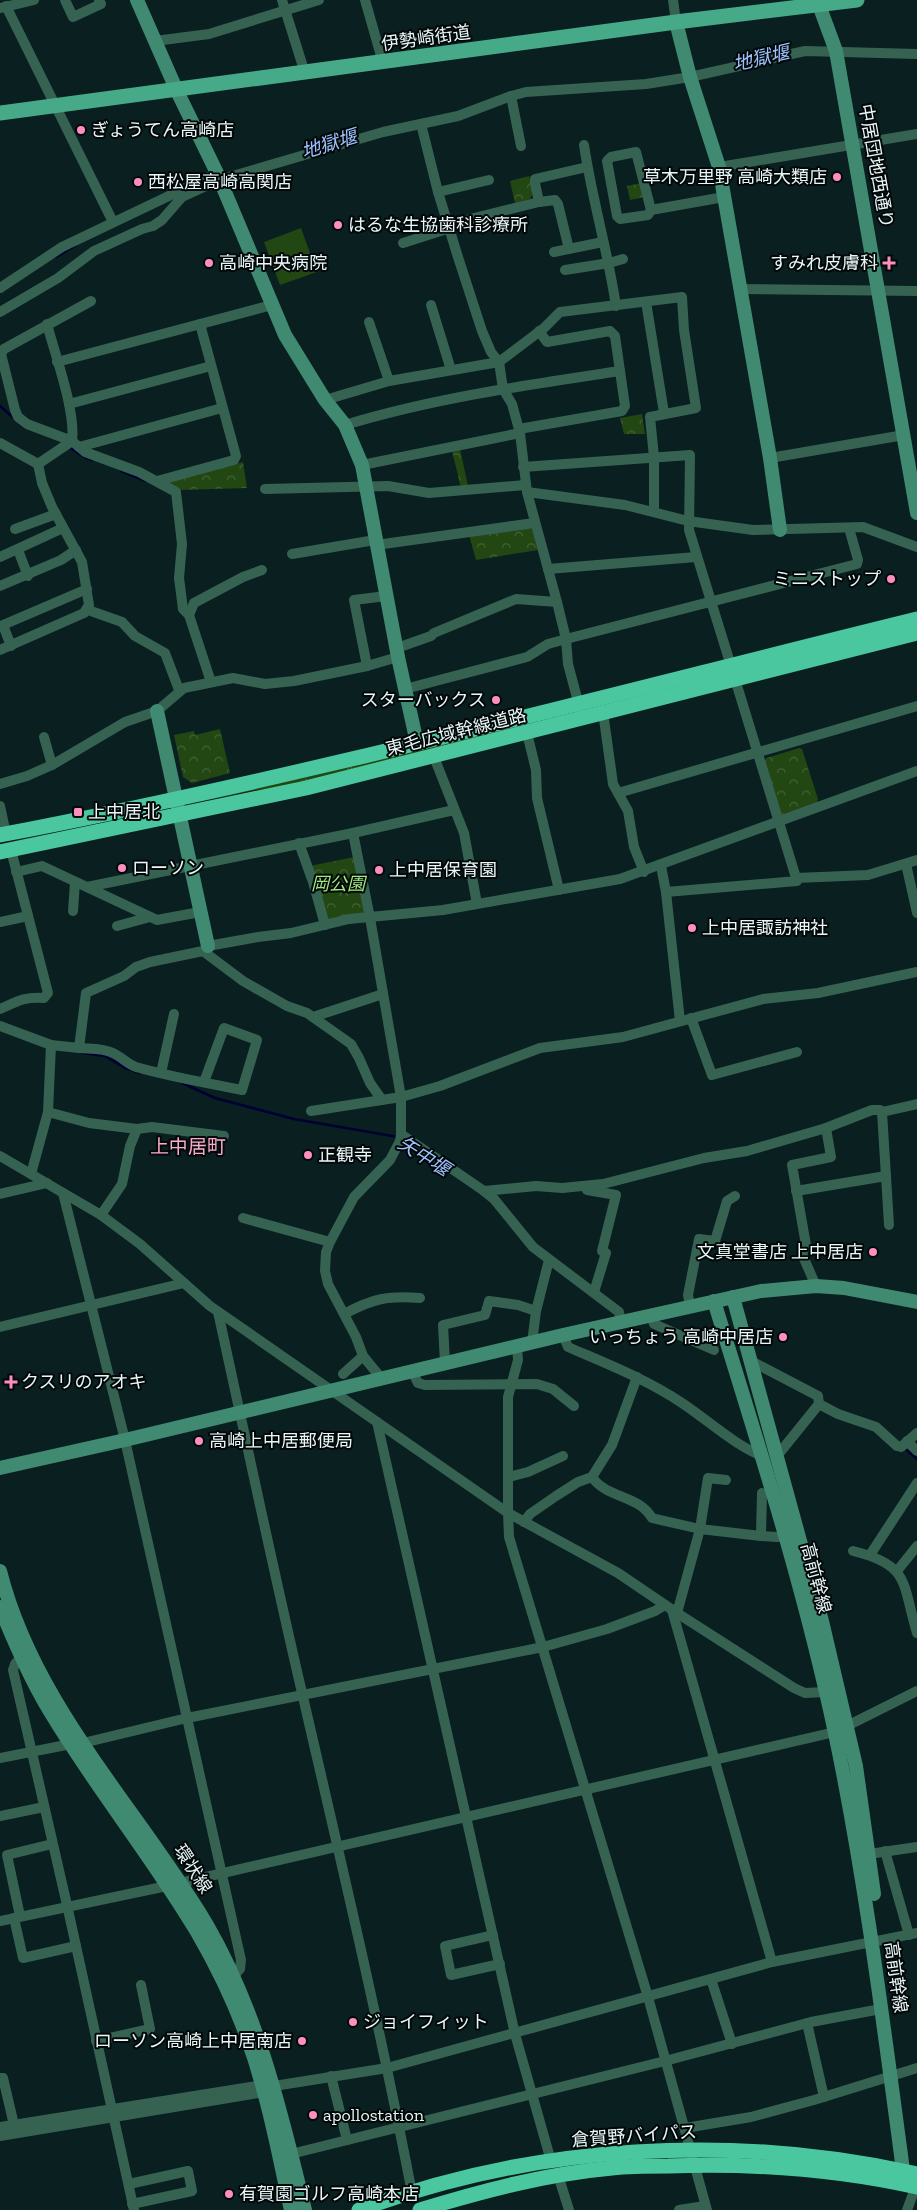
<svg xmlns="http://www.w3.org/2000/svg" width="917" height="2210" font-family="'Zilla Slab','Noto Sans JP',serif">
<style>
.grass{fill:url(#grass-tufts)}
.park{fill:url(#park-crowns)}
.pitch{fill:#234712}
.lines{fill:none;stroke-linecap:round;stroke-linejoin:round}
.stream{stroke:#000032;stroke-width:2.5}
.street{stroke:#366252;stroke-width:10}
.secondary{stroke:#408a71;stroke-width:14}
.primary{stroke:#46aa89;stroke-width:15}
.highway{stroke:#4ac79f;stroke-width:15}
.poi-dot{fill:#fd8ebf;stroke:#020708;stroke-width:2}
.labels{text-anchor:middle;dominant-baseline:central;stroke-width:4;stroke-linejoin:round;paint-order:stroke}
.street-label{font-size:18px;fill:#e9f6f7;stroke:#020708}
.poi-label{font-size:18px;fill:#e9f6f7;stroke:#020708;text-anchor:start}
.park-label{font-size:18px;font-style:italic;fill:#9ee981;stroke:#020708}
.water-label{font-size:19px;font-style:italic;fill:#9ec1fd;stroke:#020708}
.neighbourhood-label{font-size:19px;fill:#fbaccd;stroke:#020708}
</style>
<defs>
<pattern id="grass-tufts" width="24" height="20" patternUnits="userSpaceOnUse" patternTransform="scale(1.25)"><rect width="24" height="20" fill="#234712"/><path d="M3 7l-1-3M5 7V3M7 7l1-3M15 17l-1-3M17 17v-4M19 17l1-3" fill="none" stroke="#436235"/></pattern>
<pattern id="park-crowns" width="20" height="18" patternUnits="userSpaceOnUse" patternTransform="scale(1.25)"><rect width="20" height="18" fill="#234712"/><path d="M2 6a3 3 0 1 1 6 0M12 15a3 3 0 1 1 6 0" fill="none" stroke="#436235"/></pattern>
</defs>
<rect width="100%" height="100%" fill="#091f20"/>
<polygon class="grass" points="566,713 567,718 293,785 251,791 198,802 197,799 304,778"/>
<g class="park">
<polygon points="529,176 533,193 530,199 515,203 510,181"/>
<polygon points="642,183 645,197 630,200 627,186"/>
<polygon points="642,414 645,434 624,434 620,418"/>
<polygon points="460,449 468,486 461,488 452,451"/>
<polygon points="243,462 247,488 180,490 168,482"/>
<polygon points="529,527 532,529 538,550 476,560 469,535"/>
<polygon points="220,729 230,773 192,783 183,777 174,735 194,731 195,735"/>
<polygon points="799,748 802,749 818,799 816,805 784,816 779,812 763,763 767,758"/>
<polygon points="354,857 367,913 328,920 310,866"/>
</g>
<polygon class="pitch" points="301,228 317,272 280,285 264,242"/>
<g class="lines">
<g class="stream">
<polyline points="56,257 75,246"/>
<polyline points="0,406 25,428"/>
<polyline points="69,447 84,457 92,460"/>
<polyline points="121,471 146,481"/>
<polyline points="82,1053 105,1056 125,1068 140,1073"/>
<polyline points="182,1083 215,1098 294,1119 398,1137"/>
<polyline points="907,1450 917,1459"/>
</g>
<g class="street">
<polyline points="65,0 73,17 101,4 99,0"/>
<polyline points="282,0 305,73"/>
<polyline points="365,0 383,63"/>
<polyline points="673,0 676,22"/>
<polyline points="6,6 113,222"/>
<polyline points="1,8 34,0"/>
<polyline points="155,41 209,34 319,0"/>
<polyline points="511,96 521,146"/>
<polyline points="421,124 438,192 457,254 482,331 491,352 499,362 503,389 512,404 520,433 527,492 557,602 566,639 568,664 580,709"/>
<path d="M 584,145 C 592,199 608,252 616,306"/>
<polyline points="719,167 917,134"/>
<polyline points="438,192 489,180"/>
<polyline points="539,202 535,183 535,179 587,167"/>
<polyline points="651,210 636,152 611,157 607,161 617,216 620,219 648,215 651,210 724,197"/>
<polyline points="403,243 450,228 458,222 539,202 555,200 558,204 569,249"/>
<polyline points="554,252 603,242"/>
<polyline points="565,270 609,263 623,259"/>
<polyline points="0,288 62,247 217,173"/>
<polyline points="741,289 917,291"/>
<polyline points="91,301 4,349 1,354 15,410 18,417 27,424 72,441 85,452 139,472 176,492 182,544 179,578 183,609 189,615 211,682"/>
<polyline points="646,302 664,413"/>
<polyline points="431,305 451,370"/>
<polyline points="0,312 58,278 94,251 142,229 153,226 162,220 182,197 219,180 383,132 458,116 511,96 526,92 646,84 690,77 805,51 917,54"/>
<polyline points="369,322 389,381"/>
<polyline points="57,362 272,305"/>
<polyline points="325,400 389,381 499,362 544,328 560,312 682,297 684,330 696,408 650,417 654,457 654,511"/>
<polyline points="69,404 211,366"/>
<path d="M 345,425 C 434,398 527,385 620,371"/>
<polyline points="519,429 622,411 625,406 615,336 610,331 547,342 539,331"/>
<polyline points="0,443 38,464"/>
<polyline points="79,447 222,408"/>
<polyline points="770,458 904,435"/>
<polyline points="362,465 520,433"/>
<polyline points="523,467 690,455 689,530 731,666"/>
<polyline points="157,481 234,460 236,456 200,324"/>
<polyline points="265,489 388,486 429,493 525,485"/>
<polyline points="527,492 625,505 688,521 753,530 863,527 917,547"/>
<polyline points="15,529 56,514"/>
<polyline points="376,545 534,523"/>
<polyline points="18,550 28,576"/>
<polyline points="292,554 375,540"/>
<polyline points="0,557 63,528"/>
<polyline points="548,569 696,557"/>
<polyline points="0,586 61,560 76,550"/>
<polyline points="88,610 122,622 135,636 165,653 179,690"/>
<polyline points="189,615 194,603 243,577 262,570"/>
<polyline points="11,646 3,625 87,589"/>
<polyline points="397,648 431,636 434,633 516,599 557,602"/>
<path d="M 0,650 L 84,613 L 89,605 L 82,562 L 52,507 L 42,483 L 38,464 L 72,441 C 76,411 55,355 47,324"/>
<polyline points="367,666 354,600 386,596"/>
<polyline points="405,689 527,657 548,644 566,639 857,564 858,560 849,528"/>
<polyline points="603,712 613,784 628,811 634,847 644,872"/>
<polyline points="527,733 536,770 537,798 559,890"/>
<polyline points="44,737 52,765"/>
<polyline points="434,757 464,833 477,904"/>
<polyline points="0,784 27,776 52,765 125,722 157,711 184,688 233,678 265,684 294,681 367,666 398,657"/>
<polyline points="618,793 917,706"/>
<polyline points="0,806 6,834"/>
<polyline points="353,833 370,918 401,1097 401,1134 400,1141 390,1160 354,1197 330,1242 326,1252 325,1271 328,1284 356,1337 363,1356 381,1378"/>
<polyline points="299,843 313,882 325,925"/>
<polyline points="906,864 917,913"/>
<polyline points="661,866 666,892 680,1021"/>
<polyline points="16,872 42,866 157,920 200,912"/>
<polyline points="796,878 868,875 917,860"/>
<polyline points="87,887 353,833 454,810"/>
<polyline points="666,892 797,881 735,679"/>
<polyline points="73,911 75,882"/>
<polyline points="0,922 28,916"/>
<polyline points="117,926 150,917"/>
<polyline points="203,951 243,981 287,1006 307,1013 351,1044 359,1058 370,1083 382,1100"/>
<path d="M 0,1009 C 18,1001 23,997 44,998 L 48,993 L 11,850"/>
<polyline points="313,1017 383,994"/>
<polyline points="691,1018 712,1075 797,1052"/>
<polyline points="0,1026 51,1045 79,1048 86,993 124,976 136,967 150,962 203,951 208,946 258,937 291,933 349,919 443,910 620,879 917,771"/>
<path d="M 79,1048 C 90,1049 103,1048 113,1053 C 122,1057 127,1064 136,1067 C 171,1077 207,1083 242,1090 L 257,1040 L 224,1028 L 204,1082"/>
<polyline points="161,1073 174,1014"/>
<polyline points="311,1111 401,1097 440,1086 540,1048 623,1037 763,999 818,993 917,972"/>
<polyline points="48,1112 89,1123 137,1129"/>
<polyline points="401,1134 484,1191 494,1199 533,1247 619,1312 621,1322"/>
<polyline points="0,1156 101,1215 140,1244 210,1306 508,1513 618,1573 677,1613 794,1688 805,1693 825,1692"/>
<polyline points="31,1174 48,1112 51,1045"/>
<polyline points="587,1190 616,1195 602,1251 606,1253 594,1292"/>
<polyline points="484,1191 536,1186 562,1188 603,1184 704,1158 747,1151 826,1128 872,1110 880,1110 882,1112"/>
<polyline points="796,1191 886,1176"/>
<polyline points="63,1193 125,1440 241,1960 240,1969 232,1978"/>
<polyline points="0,1194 47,1183"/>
<polyline points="101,1215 122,1184 130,1146 137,1129 152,1127 224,1136"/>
<polyline points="243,1218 330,1242"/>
<polyline points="889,1225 882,1112 917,1104"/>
<polyline points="816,1286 802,1254 806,1245 792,1165 831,1157 826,1128"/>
<polyline points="690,1306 688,1295 699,1239 715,1241 727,1201 735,1196"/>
<path d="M 218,1312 C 246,1440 273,1569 303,1697 C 341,1862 380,2026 412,2193"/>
<path d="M 344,1314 C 372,1299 388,1295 420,1298"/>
<polyline points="651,1315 654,1324 714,1350"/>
<polyline points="0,1327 184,1283"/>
<path d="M 563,1335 L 568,1347 C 607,1364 646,1379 682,1403 C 709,1421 733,1444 762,1456"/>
<polyline points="532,1343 536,1311 549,1260"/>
<polyline points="517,1346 518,1360 508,1397 508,1513 509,1537 648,1997 707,2210"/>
<polyline points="751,1361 818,1396 819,1404 777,1456"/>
<polyline points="445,1363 443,1325 485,1315 489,1301 518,1305 536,1311"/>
<polyline points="412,1371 418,1383 425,1385 537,1384 553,1389 574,1406"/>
<polyline points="343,1374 363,1356"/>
<polyline points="819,1404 838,1414 876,1427 897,1446 901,1447 917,1433"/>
<polyline points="377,1422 515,2034 551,2161"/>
<polyline points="907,1441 917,1451"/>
<polyline points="509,1477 528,1472 563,1456"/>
<path d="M 592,1477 C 607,1499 638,1494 652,1518 L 700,1529 L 761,1536 L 762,1493"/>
<polyline points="524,1522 530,1514 556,1496 578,1482 592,1477 612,1445 637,1377"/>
<polyline points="761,1536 777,1537 786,1536"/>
<path d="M 853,1551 C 911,1565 902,1584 917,1633"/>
<polyline points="870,1555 917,1483"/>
<polyline points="897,1571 917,1546"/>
<polyline points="672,1610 772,1962"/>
<polyline points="677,1613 700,1529 708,1478 726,1480"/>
<polyline points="21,1657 15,1664 13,1670 67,1905 134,2210"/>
<polyline points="83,1743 187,1718 543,1647 607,1629 655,1611 665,1605"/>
<polyline points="0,1758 71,1744"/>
<polyline points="0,1816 44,1807"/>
<polyline points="885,1851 909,1935"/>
<polyline points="869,1854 917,1847"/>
<polyline points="20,1916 7,1855 52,1844"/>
<polyline points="14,1918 23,1958 76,1946"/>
<polyline points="0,1921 167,1886 835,1732 917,1691"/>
<polyline points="493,1935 445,1946 451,1975 500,1964"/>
<polyline points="711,1979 732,2044"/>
<polyline points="807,2023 824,2097"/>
<polyline points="96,2041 150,2029 141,1985"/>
<polyline points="331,2076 347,2140"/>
<polyline points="0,2078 3,2078 14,2125"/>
<polyline points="274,2086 387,2068 772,1962 917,1933"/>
<polyline points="0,2127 262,2085"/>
<polyline points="685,2128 751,2117 814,2100 917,2068"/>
<polyline points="0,2136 264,2092"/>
<polyline points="291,2154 665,2061 811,2022 881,2009"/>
<polyline points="558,2175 569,2210"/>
<polyline points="129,2184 188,2171 192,2191 132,2204"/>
<polyline points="679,2210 705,2206"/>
<polyline points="907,2210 913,2194 912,2186"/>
</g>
<g class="secondary">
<polyline points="137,0 177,91 217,173 285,335 325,400 345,425 362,465 398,657 417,743"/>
<polyline points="819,5 836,51 917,513"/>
<polyline points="676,22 690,77 719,167 770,458 780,530"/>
<polyline points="157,711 208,946"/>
<polyline points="733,1297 822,1621 856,1766 874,1894"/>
<path d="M 714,1301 C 758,1444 804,1586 835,1733 C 864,1872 882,2013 901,2155 L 903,2171 L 909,2181"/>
<polyline points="0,1468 125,1440 563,1335 761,1291 816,1286 844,1288 917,1302"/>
<path d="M 0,1571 C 34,1706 138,1809 207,1925 C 258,2013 281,2112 305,2210"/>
<path d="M 0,1607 C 13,1639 27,1672 45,1703 C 91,1782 150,1853 197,1932 C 226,1982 250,2037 264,2092 C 275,2131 282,2171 291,2210"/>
</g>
<polyline class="primary" points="0,113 676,22 857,0"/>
<g class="highway">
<path d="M 0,835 C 309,776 612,694 917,619"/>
<polyline points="0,852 306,788 917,633"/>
<path d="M 359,2210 C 535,2144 734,2133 917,2174"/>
<path d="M 420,2210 C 482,2191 546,2174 612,2168 C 630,2166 650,2166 668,2166 C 752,2163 836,2169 917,2187"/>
</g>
</g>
<g class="poi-dot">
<circle cx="81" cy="130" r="5"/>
<circle cx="837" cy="177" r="5"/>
<circle cx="138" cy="182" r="5"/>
<circle cx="338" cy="225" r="5"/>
<circle cx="209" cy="263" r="5"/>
<path d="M886.5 255.5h5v5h5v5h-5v5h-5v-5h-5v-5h5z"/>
<circle cx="891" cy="579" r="5"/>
<circle cx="496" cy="700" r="5"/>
<rect x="73" y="807" width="10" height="10" rx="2.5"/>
<circle cx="122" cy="868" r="5"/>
<circle cx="379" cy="870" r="5"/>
<circle cx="692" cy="928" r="5"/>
<circle cx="308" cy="1155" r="5"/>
<circle cx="873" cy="1252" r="5"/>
<circle cx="783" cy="1337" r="5"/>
<path d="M8.5 1374.5h5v5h5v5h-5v5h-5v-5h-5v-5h5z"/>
<circle cx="199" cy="1441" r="5"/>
<circle cx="353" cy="2022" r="5"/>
<circle cx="302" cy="2041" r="5"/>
<circle cx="313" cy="2115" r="5"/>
<circle cx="229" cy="2194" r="5"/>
</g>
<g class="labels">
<g class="street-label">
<text transform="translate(426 38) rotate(-8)">伊勢崎街道</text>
<text transform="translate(876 166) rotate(80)">中居団地西通り</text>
<text transform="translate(456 732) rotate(-14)">東毛広域幹線道路</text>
<text transform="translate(816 1578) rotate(75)">高前幹線</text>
<text transform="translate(193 1869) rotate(57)">環状線</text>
<text transform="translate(896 1977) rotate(82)">高前幹線</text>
<text transform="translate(634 2136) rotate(-4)">倉賀野バイパス</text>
</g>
<g class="poi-label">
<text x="91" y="130">ぎょうてん高崎店</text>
<text x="827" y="177" text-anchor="end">草木万里野 高崎大類店</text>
<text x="148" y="182">西松屋高崎高関店</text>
<text x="348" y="225">はるな生協歯科診療所</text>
<text x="219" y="263">高崎中央病院</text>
<text x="878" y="263" text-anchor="end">すみれ皮膚科</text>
<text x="881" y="579" text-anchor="end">ミニストップ</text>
<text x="486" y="700" text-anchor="end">スターバックス</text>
<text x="88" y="812">上中居北</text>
<text x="132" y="868">ローソン</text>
<text x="389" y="870">上中居保育園</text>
<text x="702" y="928">上中居諏訪神社</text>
<text x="318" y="1155">正観寺</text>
<text x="863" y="1252" text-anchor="end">文真堂書店 上中居店</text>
<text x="773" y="1337" text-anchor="end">いっちょう 高崎中居店</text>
<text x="21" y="1382">クスリのアオキ</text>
<text x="209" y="1441">高崎上中居郵便局</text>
<text x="363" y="2022">ジョイフィット</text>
<text x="292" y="2041" text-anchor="end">ローソン高崎上中居南店</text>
<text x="323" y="2115">apollostation</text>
<text x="239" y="2194">有賀園ゴルフ高崎本店</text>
</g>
<g class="park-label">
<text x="338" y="884">岡公園</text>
</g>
<g class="water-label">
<text transform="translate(761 58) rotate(-13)">地獄堰</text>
<text transform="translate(329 144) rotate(-17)">地獄堰</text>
<text transform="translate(424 1156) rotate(32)">矢中堰</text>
</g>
<g class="neighbourhood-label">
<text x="188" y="1146">上中居町</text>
</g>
</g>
</svg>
